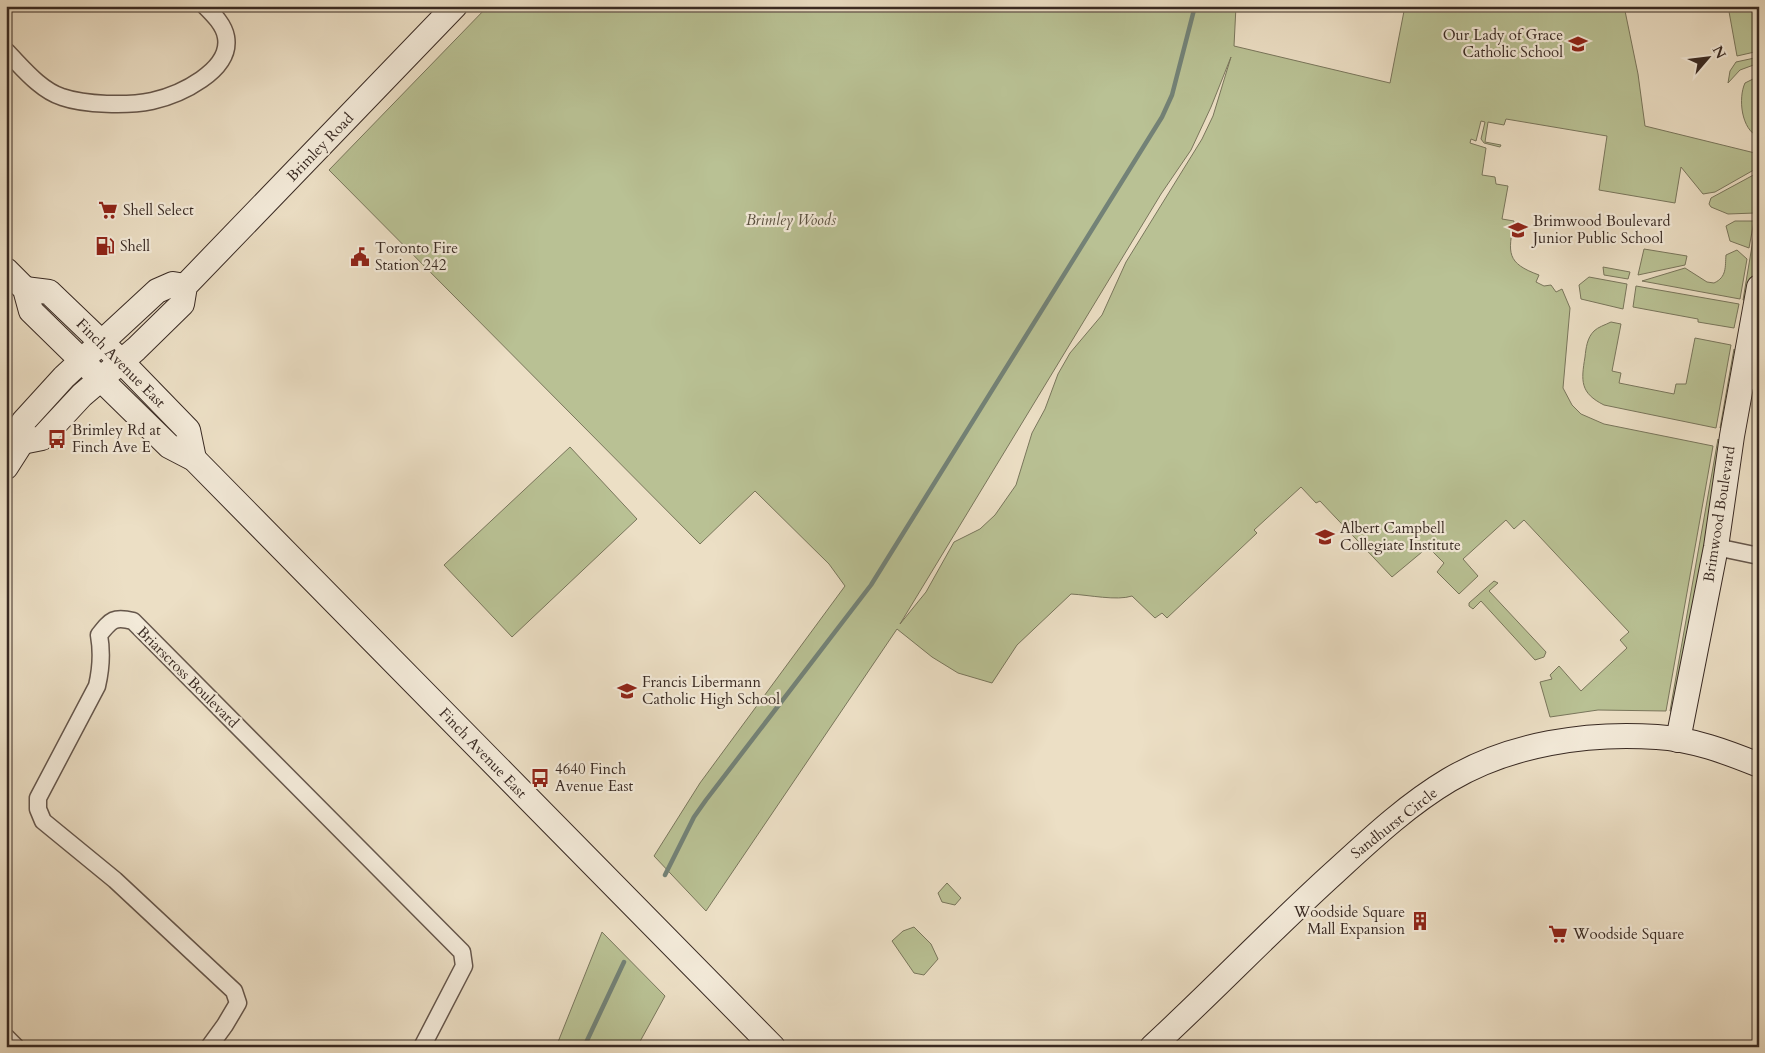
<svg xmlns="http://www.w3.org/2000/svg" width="1765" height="1053" font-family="Cardo,serif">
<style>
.green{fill:#b9c194;stroke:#79765c;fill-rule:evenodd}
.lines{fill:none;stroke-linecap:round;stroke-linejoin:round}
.stream{stroke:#738277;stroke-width:4.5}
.street-casing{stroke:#66574c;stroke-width:19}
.secondary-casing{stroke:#392a23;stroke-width:26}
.street{stroke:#f3ead9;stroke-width:16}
.secondary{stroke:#f3ead9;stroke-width:24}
.labels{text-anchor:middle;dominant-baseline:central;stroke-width:4.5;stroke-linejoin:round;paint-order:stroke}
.poi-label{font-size:15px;fill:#392a23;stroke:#f3ead9;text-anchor:start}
.street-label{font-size:15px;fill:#392a23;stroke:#f3ead9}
.park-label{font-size:15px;font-style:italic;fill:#59503f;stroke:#f3ead9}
</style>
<rect width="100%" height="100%" fill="#ecdfc5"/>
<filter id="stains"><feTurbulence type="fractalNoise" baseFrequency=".004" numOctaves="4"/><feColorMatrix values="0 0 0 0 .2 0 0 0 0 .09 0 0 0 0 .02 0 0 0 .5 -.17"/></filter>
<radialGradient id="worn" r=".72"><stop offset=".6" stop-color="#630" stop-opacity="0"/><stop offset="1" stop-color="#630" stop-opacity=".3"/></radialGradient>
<g class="green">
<path d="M 488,6 L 1236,6 L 1234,46 L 1390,83 L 1405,6 L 1624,6 L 1638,74 L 1645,126 L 1759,154 L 1759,167 L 1715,192 L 1703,194 L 1681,167 L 1675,203 L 1599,190 L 1607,136 L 1506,119 L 1504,125 L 1488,122 L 1485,142 L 1501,145 L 1500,147 L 1484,143 L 1481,139 L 1485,122 L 1481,121 L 1476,141 L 1471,139 L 1470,143 L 1486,148 L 1482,175 L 1495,177 L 1496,184 L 1508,186 L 1502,219 L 1514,221 C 1508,253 1506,263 1539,275 L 1536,282 L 1544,286 L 1551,285 L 1556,292 L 1562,289 L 1570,308 L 1563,388 L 1572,405 L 1581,414 L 1604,424 L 1713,446 L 1666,711 L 1598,710 L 1550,717 L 1540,682 L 1552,679 L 1550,675 L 1559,666 L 1581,691 L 1627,648 L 1620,640 L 1629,632 L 1524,520 L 1514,529 L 1506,520 L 1463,559 L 1478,576 L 1459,594 L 1437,572 L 1444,563 L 1428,547 L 1392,577 L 1320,501 L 1316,503 L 1301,487 L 1254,530 L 1257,533 L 1167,618 L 1162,613 L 1155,618 L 1132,596 C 1117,601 1089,595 1071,594 L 1017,645 L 992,683 L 958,673 L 932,657 L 897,629 L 706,911 L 654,856 L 700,783 L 845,586 L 829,564 L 755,491 L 700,544 L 329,170 ZM 1231,57 L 1213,116 L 1202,139 L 1126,262 L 1102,315 L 1070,353 L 1058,374 L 1045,409 L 1032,433 L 1016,485 L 995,515 L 980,529 L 954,542 L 926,592 L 900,624 L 1161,194 L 1191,150 L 1211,107 Z"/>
<polygon points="1728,6 1759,6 1759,51 1737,56"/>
<polygon points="1759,57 1759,63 1740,70 1728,83 1730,71 1736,62"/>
<path d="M 1759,76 L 1759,137 C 1741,130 1738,98 1745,83 Z"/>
<polygon points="1759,172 1755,213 1728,214 1711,207 1709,204 1711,198"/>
<polygon points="1735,221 1754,221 1749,248 1730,241 1726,226"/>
<polygon points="1759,221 1759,251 1750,301 1743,300 1756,222"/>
<polygon points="1644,249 1687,256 1685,265 1638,275"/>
<path d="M 1737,250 L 1747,259 L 1740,299 L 1642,281 L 1685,268 L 1707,282 L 1714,283 C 1727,277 1725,267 1726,255 Z"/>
<polygon points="1603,267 1630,272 1628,279 1604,275"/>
<polygon points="1589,277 1627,284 1623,309 1581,299 1579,285"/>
<polygon points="1636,286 1739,304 1734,328 1698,322 1698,319 1633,307"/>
<path d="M 1611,322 L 1621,324 L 1612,371 L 1621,373 L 1619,383 L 1674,394 L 1676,384 L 1686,384 L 1695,338 L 1731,345 L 1716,428 L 1604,405 C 1580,393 1581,381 1585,357 C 1586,348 1587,338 1594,331 C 1598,327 1605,325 1611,322 Z"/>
<polygon points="1734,349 1740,354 1728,424 1720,428"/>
<polygon points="1718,439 1724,446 1675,712 1670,711"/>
<polygon points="570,447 637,519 512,637 444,565"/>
<polygon points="1494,581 1498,583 1489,591 1546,652 1544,657 1535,660 1481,601 1473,609 1469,606 1469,603"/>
<polygon points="947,883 961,898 955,905 942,902 938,893"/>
<polygon points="914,927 931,944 938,959 924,975 914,973 892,941 903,931"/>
<polygon points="602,932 665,996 637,1047 556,1047"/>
</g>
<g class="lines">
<g class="stream">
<polyline points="665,875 694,817 706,800 871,585 1162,117 1172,95 1195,6"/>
<polyline points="584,1047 624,962"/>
</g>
<g class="street-casing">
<g id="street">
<path d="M 6,51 C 22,67 40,90 62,97 C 85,105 128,106 152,101 C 179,95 232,71 226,37 C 224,25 214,15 205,6"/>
<polyline points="1742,379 1759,382"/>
<polyline points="1716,547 1759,556"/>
<polyline points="6,1037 16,1047"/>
<path d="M 209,1047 L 225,1025 L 238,1003 L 234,991 L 115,880 L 43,821 L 38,809 L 38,798 L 97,686 C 101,669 102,652 99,635 C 111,620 114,616 133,621 L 462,952 L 464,966 L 422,1047"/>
</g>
</g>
<g class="secondary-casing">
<g id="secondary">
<polyline points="6,270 25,289 31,311 169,446 194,459 773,1047"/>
<polyline points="25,289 49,292 121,361 188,430 194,459"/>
<polyline points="22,442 42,438 82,395 136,349 182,304 185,286 455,6"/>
<polyline points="6,467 22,442 23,422 64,377 157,291 173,284 185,286"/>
<polyline points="1678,740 1716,547 1732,436 1759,287"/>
<path d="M 1152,1047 C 1214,990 1272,929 1335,872 C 1371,839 1407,805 1449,780 C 1510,744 1587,732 1657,737 C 1692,739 1727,752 1759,765"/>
</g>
</g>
<use href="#street" class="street"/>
<use href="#secondary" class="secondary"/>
</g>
<defs>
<g id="school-bare" transform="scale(1.5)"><path d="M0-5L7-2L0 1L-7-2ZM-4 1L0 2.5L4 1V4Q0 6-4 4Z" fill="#8f2418" stroke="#f3ead9" stroke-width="2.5" paint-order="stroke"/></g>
<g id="supermarket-bare" transform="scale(1.5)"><path d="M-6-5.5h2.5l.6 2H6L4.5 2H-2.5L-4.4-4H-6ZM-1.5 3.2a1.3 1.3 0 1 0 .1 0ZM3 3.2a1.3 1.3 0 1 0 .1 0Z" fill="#8f2418" stroke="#f3ead9" stroke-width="2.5" paint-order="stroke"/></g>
<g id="fuel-bare" transform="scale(1.5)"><path d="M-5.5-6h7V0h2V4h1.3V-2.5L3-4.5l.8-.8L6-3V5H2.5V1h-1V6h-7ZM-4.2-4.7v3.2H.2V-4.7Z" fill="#8f2418" stroke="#f3ead9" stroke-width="2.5" paint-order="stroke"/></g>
<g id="civic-bare" transform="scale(1.5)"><path d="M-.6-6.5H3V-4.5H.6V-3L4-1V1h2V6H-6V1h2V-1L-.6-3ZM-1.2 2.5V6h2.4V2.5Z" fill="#8f2418" stroke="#f3ead9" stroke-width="2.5" paint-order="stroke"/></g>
<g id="bus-bare" transform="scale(1.5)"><path d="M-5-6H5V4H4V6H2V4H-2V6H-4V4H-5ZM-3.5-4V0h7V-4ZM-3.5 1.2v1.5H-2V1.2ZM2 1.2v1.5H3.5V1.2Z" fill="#8f2418" stroke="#f3ead9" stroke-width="2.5" paint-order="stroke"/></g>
<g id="building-bare" transform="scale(1.5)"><path d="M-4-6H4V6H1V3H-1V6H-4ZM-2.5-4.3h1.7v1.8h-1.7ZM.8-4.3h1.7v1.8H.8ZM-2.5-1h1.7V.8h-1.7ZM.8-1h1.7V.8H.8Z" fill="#8f2418" stroke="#f3ead9" stroke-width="2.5" paint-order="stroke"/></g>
</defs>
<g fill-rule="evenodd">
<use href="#school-bare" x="1578" y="44"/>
<use href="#supermarket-bare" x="108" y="210"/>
<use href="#school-bare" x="1518" y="230"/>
<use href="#fuel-bare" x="105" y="246"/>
<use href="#civic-bare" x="360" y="257"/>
<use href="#bus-bare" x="57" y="439"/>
<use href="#school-bare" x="1325" y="537"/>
<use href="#school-bare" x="627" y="691"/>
<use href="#bus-bare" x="540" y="778"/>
<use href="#building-bare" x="1420" y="921"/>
<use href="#supermarket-bare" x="1558" y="934"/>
</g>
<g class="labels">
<g class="poi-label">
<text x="1563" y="35" text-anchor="end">Our Lady of Grace<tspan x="1563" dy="17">Catholic School</tspan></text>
<text x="123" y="210">Shell Select</text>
<text x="1533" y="221">Brimwood Boulevard<tspan x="1533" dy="17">Junior Public School</tspan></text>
<text x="120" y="246">Shell</text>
<text x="375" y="248">Toronto Fire<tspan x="375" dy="17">Station 242</tspan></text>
<text x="72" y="430">Brimley Rd at<tspan x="72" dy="17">Finch Ave E</tspan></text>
<text x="1340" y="528">Albert Campbell<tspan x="1340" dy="17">Collegiate Institute</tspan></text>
<text x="642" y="682">Francis Libermann<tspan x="642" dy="17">Catholic High School</tspan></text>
<text x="555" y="769">4640 Finch<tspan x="555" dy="17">Avenue East</tspan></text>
<text x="1405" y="912" text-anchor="end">Woodside Square<tspan x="1405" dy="17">Mall Expansion</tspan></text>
<text x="1573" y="934">Woodside Square</text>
</g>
<g class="street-label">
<text transform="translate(320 147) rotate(-46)">Brimley Road</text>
<text transform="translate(121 363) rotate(45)">Finch Avenue East</text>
<text transform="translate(1719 514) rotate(-81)">Brimwood Boulevard</text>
<text transform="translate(188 677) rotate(45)">Briarscross Boulevard</text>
<text transform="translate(483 753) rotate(46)">Finch Avenue East</text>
<text transform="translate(1394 823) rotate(-38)">Sandhurst Circle</text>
</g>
<g class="park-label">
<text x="791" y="220">Brimley Woods</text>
</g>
</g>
<rect width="1765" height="1053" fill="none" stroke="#ecdfc5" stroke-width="25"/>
<rect x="8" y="8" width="1750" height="1038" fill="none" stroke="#392a23" stroke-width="2.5"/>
<rect x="12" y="12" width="1740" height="1028" fill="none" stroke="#392a23"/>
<g transform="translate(1708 58) rotate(62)" stroke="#f3ead9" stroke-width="4" paint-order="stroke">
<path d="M0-4L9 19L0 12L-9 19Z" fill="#392a23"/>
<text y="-8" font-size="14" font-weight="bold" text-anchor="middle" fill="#392a23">N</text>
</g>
<rect width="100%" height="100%" filter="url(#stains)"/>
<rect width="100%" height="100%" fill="url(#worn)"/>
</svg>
